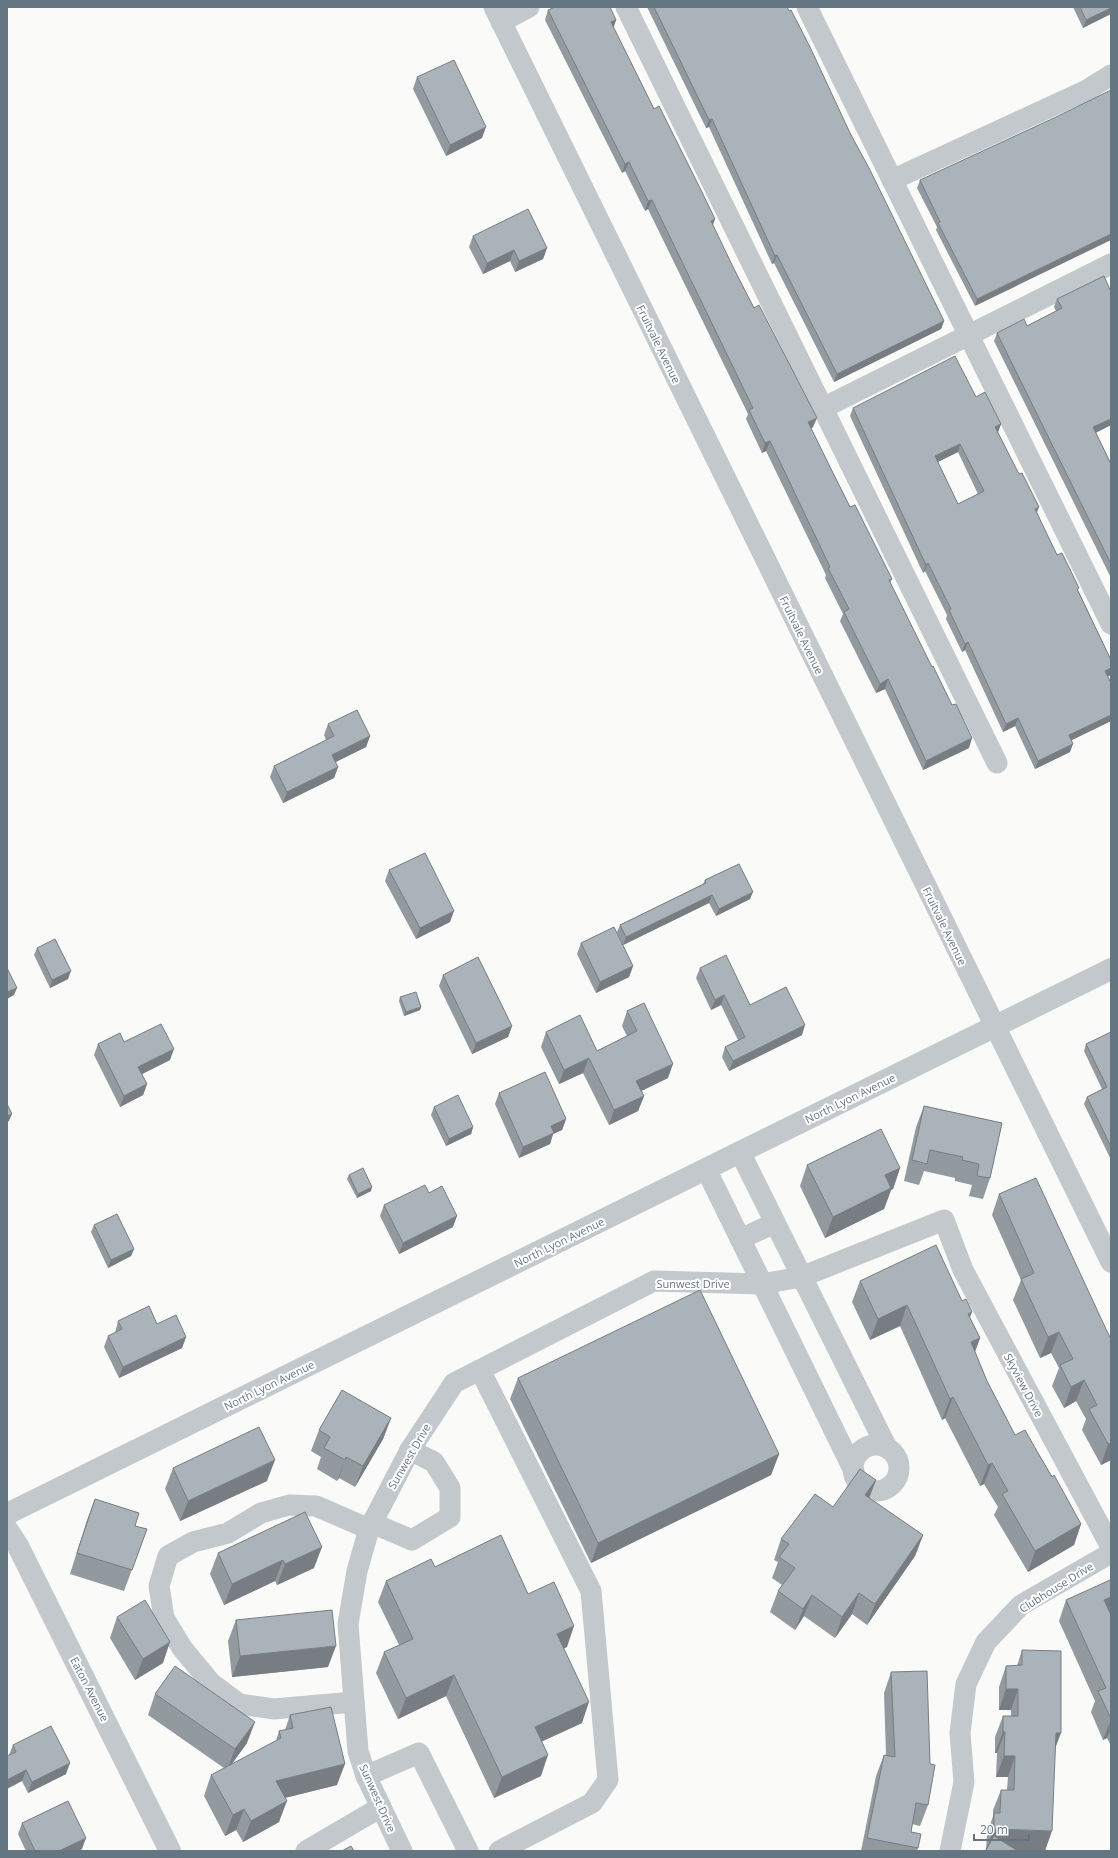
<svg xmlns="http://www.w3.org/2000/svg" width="1118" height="1858" font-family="'Open Sans',sans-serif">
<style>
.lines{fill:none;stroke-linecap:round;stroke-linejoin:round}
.minor{stroke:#c3c8cc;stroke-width:21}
.tertiary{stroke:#c3c8cc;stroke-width:22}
.wall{fill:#929a9f;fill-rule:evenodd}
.shaded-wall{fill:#777d82}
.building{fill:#aab3b9;stroke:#777d82;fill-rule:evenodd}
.labels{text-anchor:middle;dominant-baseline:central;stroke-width:4;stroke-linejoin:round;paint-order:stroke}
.street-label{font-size:11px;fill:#657683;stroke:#fff}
</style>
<rect width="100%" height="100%" fill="#fafaf8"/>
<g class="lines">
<g class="minor">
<polyline points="494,7 1111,1262"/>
<polyline points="626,7 997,763"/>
<polyline points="807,7 1111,624"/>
<polyline points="501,22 529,7"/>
<polyline points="892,180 1087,90 1111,75"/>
<polyline points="823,408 1111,264"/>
<polyline points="740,1152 887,1448"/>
<polyline points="706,1169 854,1471"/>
<polyline points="740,1239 775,1223"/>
<polyline points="480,1370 591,1591 608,1780 592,1803 499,1851"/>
<circle cx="876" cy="1468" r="23"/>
<polyline points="372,1523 412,1540 450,1517 450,1488 434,1462 410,1450"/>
<polyline points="354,1702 274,1709 239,1704 211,1683 182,1648 164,1618 159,1586 168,1556 193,1542 228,1533 261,1513 289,1505 316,1506 369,1529"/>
<polyline points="366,1776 419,1753 468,1851"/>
<polyline points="306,1851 381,1807"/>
<polyline points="402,1851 366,1776 358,1751 348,1624 357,1571 369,1529 410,1450 454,1383 654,1281 762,1284 801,1277 944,1220 963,1270 1111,1547"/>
<polyline points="950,1851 964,1782 960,1733 966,1684 986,1642 1021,1605 1111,1553"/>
</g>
<g class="tertiary">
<polyline points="7,1514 1111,969"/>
<polyline points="7,1529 18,1546 170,1851"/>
</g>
</g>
<g class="wall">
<polygon points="647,7 787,7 944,321 941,329 834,382 774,263 772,264 709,127 706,128"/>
<polygon points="1073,7 1111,7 1083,28"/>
<polygon points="548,10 616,20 613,27 813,427 811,429 850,507 892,579 890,583 969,748 923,770 885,689 876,693 840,621 843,614 825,578 826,575 766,451 762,453 746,419 748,414 648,209 645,211 625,171 622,173 545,20"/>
<polygon points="417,77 482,138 446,156 413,89"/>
<polygon points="1054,118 975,306 936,230 937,227 917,188 920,180"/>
<polygon points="473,236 547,248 543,259 515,272 510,261 483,274 469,247"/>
<polygon points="1111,292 1111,425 1096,433 1111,464 1111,578 994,341 997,333 1027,326 1056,311 1054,307 1057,299"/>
<path d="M 976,397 L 1001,424 L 998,432 L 1057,555 L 1078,590 L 1111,660 L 1111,675 L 1108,676 L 1111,683 L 1111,721 L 1071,740 L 1070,752 L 1035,769 L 1015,726 L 1003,732 L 965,650 L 962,652 L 946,619 L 947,615 L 925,571 L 923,573 L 850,416 L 853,408 ZM 958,452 L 978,494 L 958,504 L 937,462 Z"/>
<polygon points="328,724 370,736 366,747 335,762 338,767 334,778 283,803 270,777 274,766 326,740 324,735"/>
<polygon points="389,870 450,922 416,939 385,881"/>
<polygon points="705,880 750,899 716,916 709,903 623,945 617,932 620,925 703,884"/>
<polygon points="581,943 633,966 629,977 596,993 577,954"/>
<polygon points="37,948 68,979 50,988 34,955"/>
<polygon points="700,968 750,1005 802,1035 729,1071 722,1057 725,1047 738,1040 721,1005 711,1010 696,978"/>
<polygon points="443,975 512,1026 508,1037 472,1054 439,986"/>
<polygon points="400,997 421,1007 420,1010 404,1016 399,1001"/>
<polygon points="627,1011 668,1078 641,1091 644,1096 638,1111 609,1125 583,1073 559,1084 541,1047 546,1032 597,1051 627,1036 622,1026"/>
<polygon points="1111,1032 1111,1160 1084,1104 1087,1097 1102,1089 1084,1051 1086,1044"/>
<polygon points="124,1042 170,1060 142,1074 147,1084 143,1095 120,1107 94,1055 98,1044"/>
<polygon points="499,1093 566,1119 562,1130 553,1134 550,1144 519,1158 495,1104"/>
<polygon points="924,1106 1002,1123 990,1178 983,1199 969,1196 972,1185 955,1181 955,1178 924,1171 919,1185 904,1181 916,1127"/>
<polygon points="434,1107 473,1127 471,1134 446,1146 431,1115"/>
<polygon points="807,1165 900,1168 893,1189 891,1190 884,1209 825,1238 800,1186"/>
<polygon points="349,1175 371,1191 357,1198 347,1179"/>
<polygon points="429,1193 453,1227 399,1254 380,1216 384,1205"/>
<polygon points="999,1194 1105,1327 1111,1460 1101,1465 1082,1430 1086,1419 1076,1401 1064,1408 1052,1386 1059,1368 1051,1353 1040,1358 1013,1300 1021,1280 992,1215"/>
<polygon points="94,1225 134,1249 131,1256 108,1268 91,1232"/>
<polygon points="860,1281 962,1301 980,1338 975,1352 987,1381 1015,1435 1038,1453 1081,1524 1074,1545 1028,1572 994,1515 998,1507 984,1484 980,1486 945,1418 942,1420 900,1326 870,1340 852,1302"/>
<polygon points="118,1321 157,1324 186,1337 182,1348 119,1378 104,1347 108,1336 115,1333"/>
<polygon points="518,1378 779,1454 771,1475 591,1563 510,1399"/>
<polygon points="391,1418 383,1439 355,1487 339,1478 337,1481 317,1469 321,1457 311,1451 319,1430"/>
<polygon points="173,1468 267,1481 180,1521 165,1489"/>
<polygon points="876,1480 869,1498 923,1535 915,1556 867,1625 852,1614 835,1638 804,1616 795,1630 770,1612 778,1591 782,1585 772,1578 778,1562 774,1560 781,1539"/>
<polygon points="95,1499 135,1526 147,1529 124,1591 70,1574 87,1520"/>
<polygon points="305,1512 314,1568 277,1585 275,1581 224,1605 210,1574 218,1553"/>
<polygon points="435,1567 528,1594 567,1647 564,1648 582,1723 542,1741 541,1776 494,1798 446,1696 398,1719 376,1673 384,1652 399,1645 378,1602 386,1581"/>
<polygon points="1111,1583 1111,1609 1110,1612 1111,1615 1111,1746 1107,1738 1103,1740 1091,1712 1095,1701 1059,1621 1066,1600"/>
<polygon points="117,1617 163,1663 135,1680 110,1638"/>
<polygon points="236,1620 328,1667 232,1677 228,1641"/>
<polygon points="1022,1650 1018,1851 985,1851 986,1849 987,1834 993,1816 993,1810 1001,1790 1007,1790 1008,1777 996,1777 997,1753 995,1753 995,1737 1003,1716 1011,1716 1011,1710 999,1710 999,1687 1006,1666 1017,1666"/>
<polygon points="891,1672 928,1805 920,1826 912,1824 911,1832 918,1848 917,1851 861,1851 876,1776 884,1755 886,1755 884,1693"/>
<polygon points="155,1694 247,1743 232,1764 276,1741 279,1731 285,1730 290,1715 337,1785 285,1798 279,1822 243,1842 236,1830 225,1836 204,1796 211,1775 224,1768 148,1715"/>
<polygon points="13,1745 66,1774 28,1793 9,1755"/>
<polygon points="22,1823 82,1849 78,1851 26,1851 18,1834"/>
</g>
<g class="shaded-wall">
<polygon points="1111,8 1111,14 1083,28 1086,20"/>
<polygon points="616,20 613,30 611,22"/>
<polygon points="712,119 709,127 706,128 709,120"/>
<polygon points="486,127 482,138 446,156 450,145"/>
<polygon points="629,162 625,171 622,173 625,164"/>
<polygon points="652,200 648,209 645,211 648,201"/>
<polygon points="715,219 712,228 711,221"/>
<polygon points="1111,234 1111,240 975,306 977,299"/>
<polygon points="547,248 543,259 515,272 519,261"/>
<polygon points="514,250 510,261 483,274 487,263"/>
<polygon points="777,255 774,263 772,264 775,256"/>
<polygon points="944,321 941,329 834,382 837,374"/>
<polygon points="817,418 813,427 804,432 808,422"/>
<polygon points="1111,419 1111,425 1090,435 1093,427"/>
<polygon points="1001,424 998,432 995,427"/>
<polygon points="770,441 766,451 762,453 765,443"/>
<polygon points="960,444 958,452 932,465 935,456"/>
<polygon points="1039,507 1036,515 1035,509"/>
<polygon points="928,563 925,571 923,573 926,565"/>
<polygon points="968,642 965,650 962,652 965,644"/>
<polygon points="1111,668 1111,675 1102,679 1105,671"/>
<polygon points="888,679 885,689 876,693 880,684"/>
<polygon points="1111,715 1111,721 1066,743 1069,735"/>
<polygon points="1018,718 1015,726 1003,732 1006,724"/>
<polygon points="370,736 366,747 328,766 332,755"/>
<polygon points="972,738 969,748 923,770 926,761"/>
<polygon points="1073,744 1070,752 1035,769 1038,761"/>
<polygon points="338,767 334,778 283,803 287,792"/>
<polygon points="753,892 750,899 716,916 719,909"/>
<polygon points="712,895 709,903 623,945 626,937"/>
<polygon points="454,911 450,922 416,939 420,928"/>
<polygon points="633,966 629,977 596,993 600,982"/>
<polygon points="71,971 68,979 50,988 52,980"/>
<polygon points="17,988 14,995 7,999 7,992"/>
<polygon points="724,995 721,1005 711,1010 715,1000"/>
<polygon points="421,1007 420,1010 404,1016 406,1012"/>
<polygon points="805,1025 802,1035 729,1071 733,1061"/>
<polygon points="512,1026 508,1037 472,1054 476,1043"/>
<polygon points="174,1049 170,1060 134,1078 138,1067"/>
<polygon points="589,1058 583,1073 559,1084 564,1070"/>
<polygon points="673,1064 668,1078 631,1096 636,1081"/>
<polygon points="147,1084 143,1095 120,1107 124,1096"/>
<polygon points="644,1096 638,1111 609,1125 614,1110"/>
<polygon points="12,1114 9,1121 7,1122 7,1116"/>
<polygon points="566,1119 562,1130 553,1134 550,1144 519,1158 523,1147 551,1126"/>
<polygon points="473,1127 471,1134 446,1146 449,1139"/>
<polygon points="900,1168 893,1189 891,1190 884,1209 825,1238 833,1217 885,1175"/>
<polygon points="372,1187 371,1191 357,1198 358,1194"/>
<polygon points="457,1216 453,1227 399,1254 403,1243"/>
<polygon points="134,1249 131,1256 108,1268 111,1260"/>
<polygon points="907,1305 900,1326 870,1340 878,1319"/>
<polygon points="972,1312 964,1333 968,1314"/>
<polygon points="1059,1332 1051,1353 1040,1358 1048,1337"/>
<polygon points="186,1337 182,1348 119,1378 123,1367"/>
<polygon points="980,1338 972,1359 971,1342"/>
<polygon points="1084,1380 1076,1401 1064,1408 1071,1387"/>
<polygon points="953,1397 945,1418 942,1420 950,1399"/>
<polygon points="391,1418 383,1439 355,1487 363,1466"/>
<polygon points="1111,1443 1111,1460 1101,1465 1108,1444"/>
<polygon points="779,1454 771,1475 591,1563 598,1543"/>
<polygon points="346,1457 339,1478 337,1481 345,1460"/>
<polygon points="275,1460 267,1481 180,1521 188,1501"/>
<polygon points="992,1463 984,1484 980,1486 988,1465"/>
<polygon points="876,1480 868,1501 865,1495"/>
<polygon points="1081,1524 1074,1545 1028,1572 1035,1551"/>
<polygon points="923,1535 915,1556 867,1625 875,1604"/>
<polygon points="322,1547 314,1568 277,1585 285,1564"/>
<polygon points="283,1560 275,1581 224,1605 232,1584"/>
<polygon points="859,1593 852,1614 835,1638 842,1617"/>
<polygon points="812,1595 804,1616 795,1630 803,1609"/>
<polygon points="1111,1597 1111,1609 1109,1615 1104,1600"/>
<polygon points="574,1626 567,1647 550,1655 557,1634"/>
<polygon points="170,1642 163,1663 135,1680 143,1659"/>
<polygon points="336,1646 328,1667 232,1677 240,1656"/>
<polygon points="454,1675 446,1696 398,1719 406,1698"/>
<polygon points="1006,1689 1018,1689 1011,1710 999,1710"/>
<polygon points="589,1702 582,1723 528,1748 535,1727"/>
<polygon points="1111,1719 1111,1729 1107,1738 1103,1740"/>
<polygon points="255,1722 247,1743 227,1770 235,1749"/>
<polygon points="1003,1732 1005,1732 997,1753 995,1753"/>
<polygon points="1056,1733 1061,1733 1053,1754"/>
<polygon points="548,1755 541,1776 494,1798 502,1777"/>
<polygon points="1004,1756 1015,1756 1008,1777 996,1777"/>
<polygon points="70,1763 66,1774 28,1793 32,1782"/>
<polygon points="345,1764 337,1785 268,1802 276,1781"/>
<polygon points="26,1770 22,1781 7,1789 7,1780"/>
<polygon points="287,1801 279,1822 243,1842 251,1821"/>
<polygon points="244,1809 236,1830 225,1836 233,1815"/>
<polygon points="994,1829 1052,1831 1045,1851 986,1850"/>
<polygon points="86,1838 82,1849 78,1851 59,1851"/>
</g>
<g class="building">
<polygon points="555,7 610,7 616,20 611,22 654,109 659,106 699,186 715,219 711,221 734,269 754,308 759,305 817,418 808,422 831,469 850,507 855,505 892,579 889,580 932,667 933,666 952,705 956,704 972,738 926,761 888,679 880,684 844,612 849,609 828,568 830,567 770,441 765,443 749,410 753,408 652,200 648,201 629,162 625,164 548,10"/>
<polygon points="654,7 787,7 789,11 791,10 810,47 850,133 870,170 944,321 837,374 777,255 775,256 712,119 709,120"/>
<polygon points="1080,7 1111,7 1111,8 1086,20"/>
<polygon points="454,60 486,127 450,145 417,77"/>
<polygon points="1111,90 1111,234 977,299 938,223 940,222 920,180 1054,118"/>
<polygon points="528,209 547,248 519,261 514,250 487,263 473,236"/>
<polygon points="1104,276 1111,292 1111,419 1093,427 1111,464 1111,564 997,333 1024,319 1027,326 1062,308 1057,299"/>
<path d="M 955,356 L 976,397 L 985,392 L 1001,424 L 995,427 L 1019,474 L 1022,473 L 1039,507 L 1035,509 L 1057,555 L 1062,553 L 1079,588 L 1077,589 L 1111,660 L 1111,668 L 1105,671 L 1111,683 L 1111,715 L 1069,735 L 1073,744 L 1038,761 L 1018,718 L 1006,724 L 968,642 L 965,644 L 949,610 L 951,609 L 928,563 L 926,565 L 853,408 ZM 960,444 L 984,491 L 958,504 L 935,456 Z"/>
<polygon points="357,710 370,736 332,755 338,767 287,792 274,766 334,736 328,724"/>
<polygon points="425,853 454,911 420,928 389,870"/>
<polygon points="739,864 753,892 719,909 712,895 626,937 620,925 706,883 705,880"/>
<polygon points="614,927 633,966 600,982 581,943"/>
<polygon points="55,939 71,971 52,980 37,948"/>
<polygon points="726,955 750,1005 786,987 805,1025 733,1061 725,1047 745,1037 724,995 715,1000 700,968"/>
<polygon points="478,957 512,1026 476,1043 443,975"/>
<polygon points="7,968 17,988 7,992"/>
<polygon points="416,992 421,1007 406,1012 400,997"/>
<polygon points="644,1003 673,1064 636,1081 644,1096 614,1110 589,1058 564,1070 546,1032 580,1015 597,1051 637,1031 627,1011"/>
<polygon points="161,1024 174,1049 138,1067 147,1084 124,1096 98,1044 120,1033 124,1042"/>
<polygon points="1111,1032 1111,1147 1087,1097 1107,1087 1086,1044"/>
<polygon points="545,1072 566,1119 551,1126 554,1133 523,1147 499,1093"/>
<polygon points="458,1095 473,1127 449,1139 434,1107"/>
<polygon points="7,1104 12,1114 7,1116"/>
<polygon points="924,1106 1002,1123 990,1178 977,1176 979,1164 962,1160 963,1157 930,1150 927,1164 912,1160"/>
<polygon points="881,1129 900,1168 885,1175 891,1188 833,1217 807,1165"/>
<polygon points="363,1168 372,1187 358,1194 349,1175"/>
<polygon points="1036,1178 1105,1327 1111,1339 1111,1443 1108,1444 1089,1409 1097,1405 1084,1380 1071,1387 1060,1365 1073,1359 1059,1332 1048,1337 1021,1279 1034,1273 999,1194"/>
<polygon points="425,1185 429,1193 442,1186 457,1216 403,1243 384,1205"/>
<polygon points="117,1214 134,1249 111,1260 94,1225"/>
<polygon points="936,1245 962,1301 966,1299 972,1312 968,1314 980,1338 971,1342 987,1381 1015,1435 1025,1430 1038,1453 1052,1477 1054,1475 1081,1524 1035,1551 1002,1494 1008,1491 992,1463 988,1465 953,1397 950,1399 907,1305 878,1319 860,1281"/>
<polygon points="700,1290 779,1454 598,1543 518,1378"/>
<polygon points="149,1306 157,1324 176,1315 186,1337 123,1367 108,1336 122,1329 118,1321"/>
<polygon points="342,1390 391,1418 363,1466 346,1457 345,1460 324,1448 330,1437 319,1430"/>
<polygon points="259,1427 275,1460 188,1501 173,1468"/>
<polygon points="860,1469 876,1480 865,1495 923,1535 875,1604 859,1593 842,1617 812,1595 803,1609 778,1591 795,1568 779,1557 789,1544 781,1539 815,1494 833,1507"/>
<polygon points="95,1499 139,1513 135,1526 147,1529 132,1570 77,1553"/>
<polygon points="305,1512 322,1547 285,1564 283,1560 232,1584 218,1553"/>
<polygon points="501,1535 528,1594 554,1582 574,1626 557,1634 589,1702 535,1727 548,1755 502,1777 454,1675 406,1698 384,1652 413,1639 386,1581 431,1559 435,1567"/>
<polygon points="1110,1580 1111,1583 1111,1597 1104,1600 1111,1615 1111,1719 1098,1691 1106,1688 1066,1600"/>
<polygon points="145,1600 170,1642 143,1659 117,1617"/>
<polygon points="332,1610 336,1646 240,1656 236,1620"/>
<polygon points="1022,1650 1061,1651 1061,1733 1056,1733 1052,1831 994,1829 994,1813 1000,1813 1001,1790 1014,1790 1015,1756 1004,1756 1005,1732 1003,1732 1003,1716 1018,1716 1018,1689 1006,1689 1006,1666 1022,1665"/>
<polygon points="175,1666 255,1722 235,1749 155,1694"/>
<polygon points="927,1671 930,1764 935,1765 928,1805 916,1803 911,1832 921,1834 918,1848 867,1838 884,1755 895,1757 891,1672"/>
<polygon points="331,1707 345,1764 276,1781 287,1801 251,1821 244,1809 233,1815 211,1775 281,1738 279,1731 293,1728 290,1715"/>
<polygon points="51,1726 70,1763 32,1782 26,1770 7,1780 7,1756 16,1752 13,1745"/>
<polygon points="68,1801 86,1838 59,1851 35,1851 22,1823"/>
<polygon points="994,1836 1018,1851 988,1851 986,1850"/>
<polygon points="351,1846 354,1851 342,1851"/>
</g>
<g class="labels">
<g class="street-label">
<text transform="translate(659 344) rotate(64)">Fruitvale Avenue</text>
<text transform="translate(802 635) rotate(64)">Fruitvale Avenue</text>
<text transform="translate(945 926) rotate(64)">Fruitvale Avenue</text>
<text transform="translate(850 1098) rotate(-26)">North Lyon Avenue</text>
<text transform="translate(559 1242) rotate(-26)">North Lyon Avenue</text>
<text x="693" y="1283">Sunwest Drive</text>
<text transform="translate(269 1385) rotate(-26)">North Lyon Avenue</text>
<text transform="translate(1024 1385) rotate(62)">Skyview Drive</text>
<text transform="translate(409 1456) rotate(-60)">Sunwest Drive</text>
<text transform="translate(1056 1587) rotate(-32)">Clubhouse Drive</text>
<text transform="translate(90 1689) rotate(63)">Eaton Avenue</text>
<text transform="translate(378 1798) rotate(66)">Sunwest Drive</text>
</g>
</g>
<rect width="1118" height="1858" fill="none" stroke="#657683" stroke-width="16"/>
<path d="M974 1834v6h55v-6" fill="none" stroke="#657683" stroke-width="2"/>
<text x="980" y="1834" font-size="12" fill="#657683" stroke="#ffffff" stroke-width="3" paint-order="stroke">20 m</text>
</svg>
